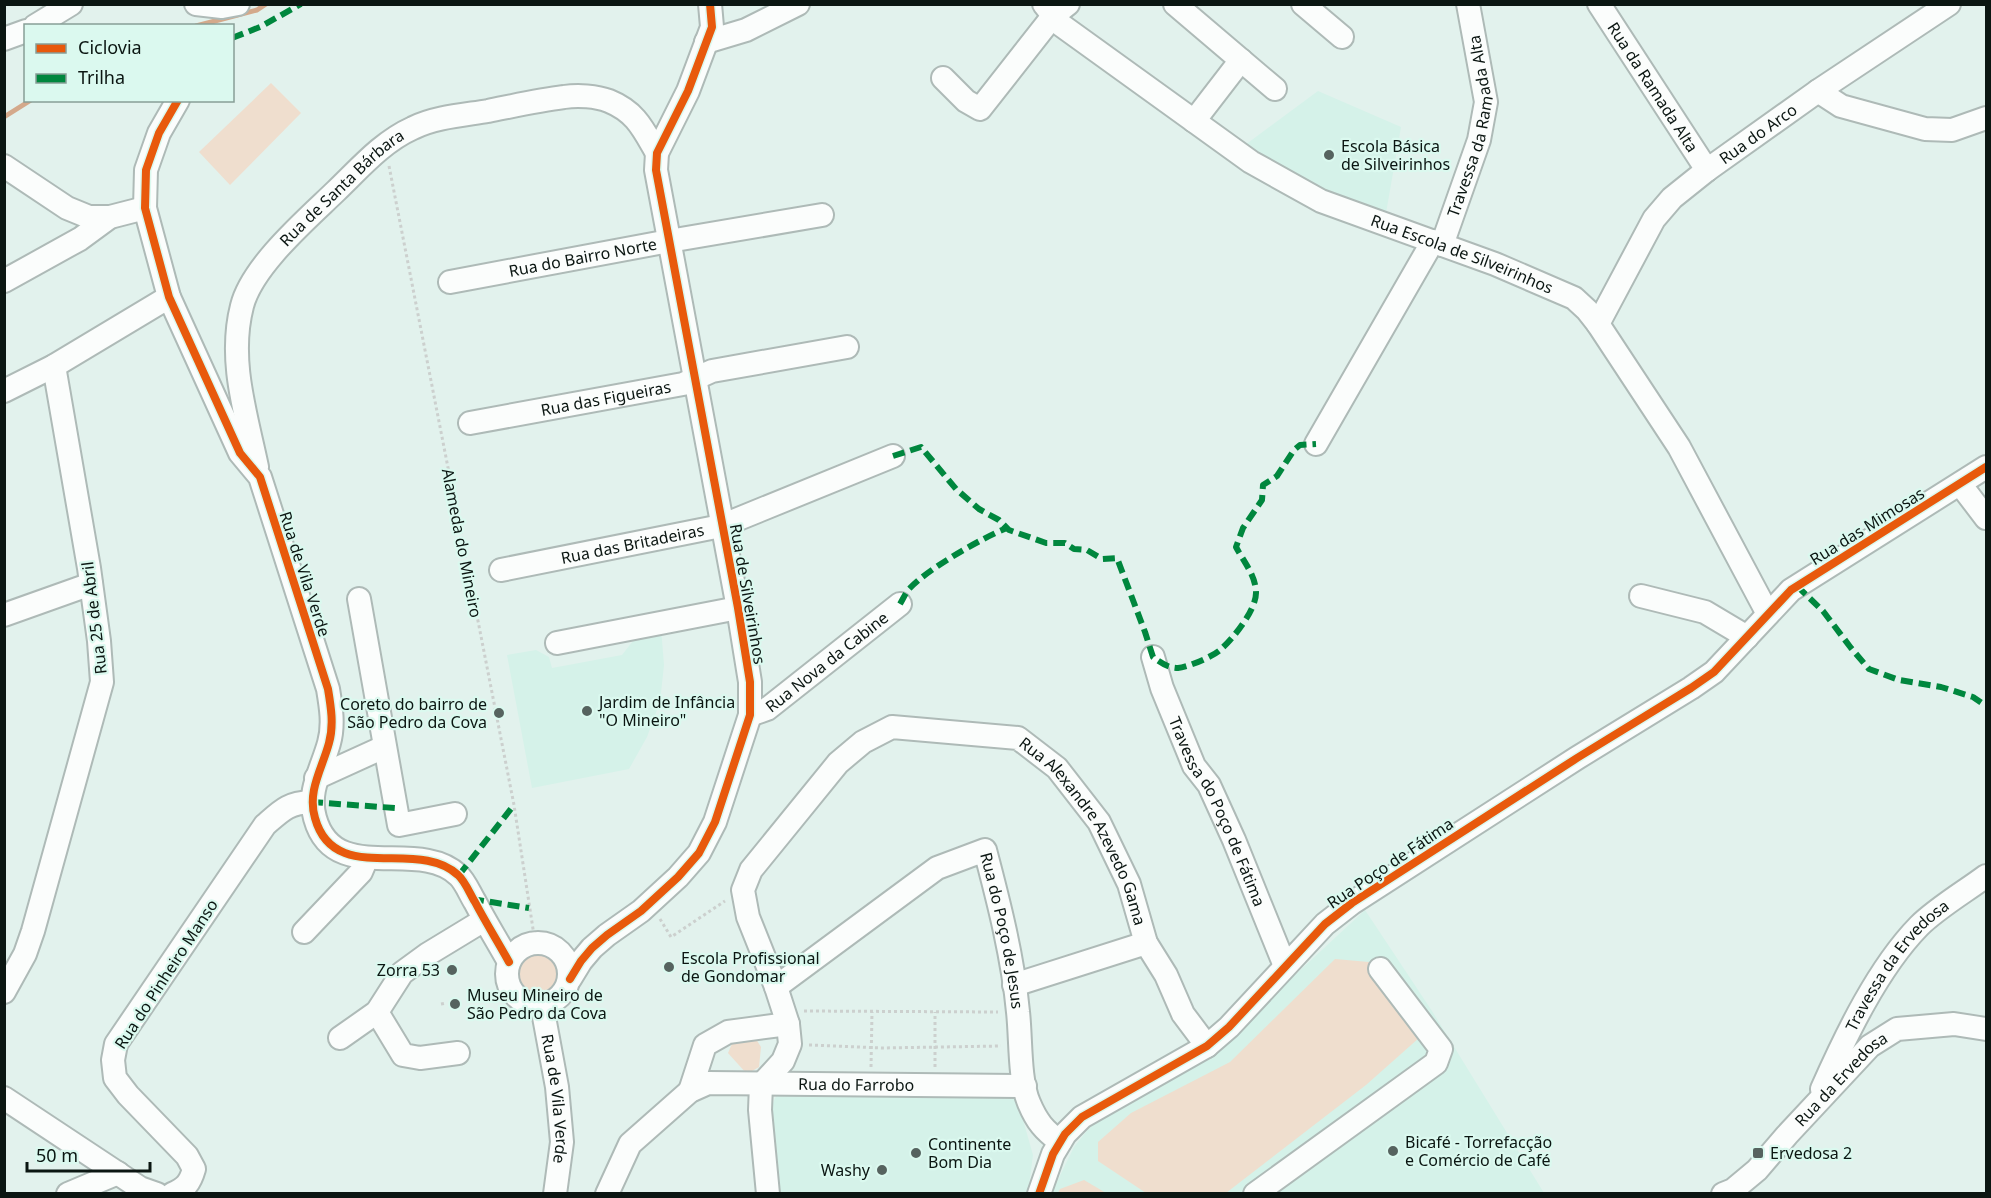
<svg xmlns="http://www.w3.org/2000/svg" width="1991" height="1198" font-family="'Noto Sans',sans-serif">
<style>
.built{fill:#d5f2e9}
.green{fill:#efdece}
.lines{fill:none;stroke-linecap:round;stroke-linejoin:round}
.stream{stroke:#d4a98b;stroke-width:5}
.minor-casing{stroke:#aebab7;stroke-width:26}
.path{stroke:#ccd0ce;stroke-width:3;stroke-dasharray:3 3;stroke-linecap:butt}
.minor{stroke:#fbfdfc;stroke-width:22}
.quiet{stroke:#00873e;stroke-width:6;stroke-dasharray:12 6;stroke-linecap:butt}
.cycleway-casing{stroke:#dbf9ef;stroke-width:11}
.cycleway{stroke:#e8590c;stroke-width:8}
.poi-dot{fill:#56635f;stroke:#dbf9ef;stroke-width:2}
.labels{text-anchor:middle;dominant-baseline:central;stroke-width:4.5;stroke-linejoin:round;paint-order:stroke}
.street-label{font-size:16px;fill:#0b1612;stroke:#dbf9ef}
.poi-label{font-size:16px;fill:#0b1612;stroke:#dbf9ef;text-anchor:start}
</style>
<rect width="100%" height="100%" fill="#e2f2ed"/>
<g class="built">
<polygon points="1318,91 1401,127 1386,213 1312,184 1245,145"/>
<polygon points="661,628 664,665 660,702 647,737 629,769 532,788 507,655 536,650 549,657 552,668 622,655 636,637"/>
<polygon points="1365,910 1432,1011 1544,1193 1051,1194 1074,1147 1098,1117 1213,1051"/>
<polygon points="777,1094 1016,1095 1033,1155 1028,1193 778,1193 771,1122 772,1105"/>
</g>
<g class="green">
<polygon points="271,83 301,113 230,185 199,152"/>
<circle cx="539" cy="974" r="22"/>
<polygon points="1335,959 1369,962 1419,1038 1366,1085 1226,1193 1146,1193 1098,1161 1098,1142 1131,1113 1230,1062"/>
<polygon points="754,1036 761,1047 759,1067 747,1074 728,1053 734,1039"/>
<polygon points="1084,1180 1106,1193 1058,1193 1060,1189"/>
</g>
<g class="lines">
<g class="stream">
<polyline points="196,26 257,10 266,4"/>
<polyline points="4,117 31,100"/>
</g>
<g class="minor-casing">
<g id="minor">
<polyline points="196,4 222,7 238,4"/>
<path id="s1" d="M 1044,4 L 1061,25 L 1251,162 L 1321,201 L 1495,264 L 1574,298 L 1587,310 L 1598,324 L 1679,447 L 1768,614"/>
<polyline points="1175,4 1275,89"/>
<polyline points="1303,4 1342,37"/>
<path id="s2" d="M 1599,4 L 1707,170"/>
<polyline points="35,26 71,4"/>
<polyline points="4,39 26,31"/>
<polyline points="706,42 746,30 798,4"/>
<polyline points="943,78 966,101 980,109 1053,16 1068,4"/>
<polyline points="1818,91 1841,106 1925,129 1952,130 1986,118"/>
<path d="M 178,100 L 159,133 L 146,170 L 145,208 L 169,297 L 240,453 L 260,477 L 328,689 C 331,707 334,725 329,743 C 322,769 307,791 315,818 C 334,887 418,837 458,875 C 465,881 470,894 475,902 C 486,923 498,942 509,962"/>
<polyline points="1194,121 1241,60"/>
<polyline points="4,166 67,208 89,217 110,217"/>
<path id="s3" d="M 1442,245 L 1479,140 L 1486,102 L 1468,4"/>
<polyline points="4,281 80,239 110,217 145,208"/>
<path id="s4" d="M 450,282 L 669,241 L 822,215"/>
<path id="s5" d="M 1598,324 L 1654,219 L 1672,198 L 1707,170 L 1818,91 L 1949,4"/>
<polyline points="4,391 54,366 169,297"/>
<path id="s6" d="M 470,423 L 683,384 L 712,371 L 847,347"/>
<polyline points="1316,444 1433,241"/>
<path id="s7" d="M 257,467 C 246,414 228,360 242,306 C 252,266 307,219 336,191 C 360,168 382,142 413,128 C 435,117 464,115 488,111 C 513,106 539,100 564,97 C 578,95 596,96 609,101 C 636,112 643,129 657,153"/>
<polyline points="1960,484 1986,518"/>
<path id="s8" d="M 501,570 L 721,526 L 893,456"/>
<polyline points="1641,596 1705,612 1747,637"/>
<polyline points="359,599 399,825 455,814"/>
<polyline points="4,615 91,584"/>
<polyline points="557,643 738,608"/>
<path id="s9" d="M 1153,657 L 1162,688 L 1194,766 L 1209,785 L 1234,840 L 1285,966"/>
<path id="s10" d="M 750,715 L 767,709 L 900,604"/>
<polyline points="316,778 384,747"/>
<polyline points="304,932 361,872 367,858"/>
<circle cx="538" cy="974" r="31"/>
<polyline points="570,979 581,961 592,948 607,935 641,911 678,877 699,853 715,822 750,715 750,682 738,608 656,170 657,153 688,91 712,27 710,4"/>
<polyline points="1014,985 1146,943"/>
<path id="s11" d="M 776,987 L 937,868 L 985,850 C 999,903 1013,958 1018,1012 C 1021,1038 1019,1080 1029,1103 C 1037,1122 1044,1130 1060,1142"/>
<polyline points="4,992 25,954 33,931 102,682 99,641 89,568 54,366"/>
<path id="s12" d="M 542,1006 L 557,1087 L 562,1142 L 555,1194"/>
<polyline points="377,1012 403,1055 420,1058 458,1053"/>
<polyline points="340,1038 377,1012 402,973 428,954 484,920"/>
<path id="s13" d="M 1822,1089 C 1846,1035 1878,968 1919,926 C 1937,908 1966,891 1986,876"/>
<polyline points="690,1091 705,1045 728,1032 788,1024"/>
<polyline points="4,1098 140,1188 157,1194"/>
<polyline points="68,1194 118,1173"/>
<path d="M 172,1194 C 186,1188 190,1183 194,1169 L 187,1156 L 128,1095 L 115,1078 L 113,1060 L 116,1044 L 265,825 C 282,810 288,803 311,802"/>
<path id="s14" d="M 607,1194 L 630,1144 L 690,1091 L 708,1083 L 1025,1086"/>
<path id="s15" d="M 768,1194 L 760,1110 L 761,1085 L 783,1061 L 790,1044 L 788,1024 L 776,987 L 748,917 L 743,890 L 751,870 L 838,763 L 863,742 L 892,727 L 1018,738 L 1057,768 L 1099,822 L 1129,884 L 1146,943 L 1166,975 L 1183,1014 L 1207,1046"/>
<polyline points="1039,1194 1053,1154 1065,1134 1082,1117 1207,1046 1229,1027 1325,924 1352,903 1577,758 1691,688 1714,672 1791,590 1986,467"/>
<polyline points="1255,1194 1436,1063 1441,1049 1380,969"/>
<path id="s16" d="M 1723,1194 L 1733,1190 L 1757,1170 L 1787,1135 L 1870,1046 L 1897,1029 L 1954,1024 L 1986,1029"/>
</g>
</g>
<g class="path">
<polyline points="389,166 514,805 535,942"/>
<polyline points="660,919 671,937 725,901"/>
<polyline points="441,1004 446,1003"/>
<polyline points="804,1011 998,1012"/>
<polyline points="809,1045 882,1048 1001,1046"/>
<polyline points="871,1067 872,1012"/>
<polyline points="935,1067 935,1012"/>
</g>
<use href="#minor" class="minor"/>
<g class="quiet">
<polyline points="232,38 260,27 301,4"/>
<path d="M 893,456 L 921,447 L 956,489 L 979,509 L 999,520 L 1009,530 L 1046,543 L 1065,543 L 1074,549 L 1087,550 L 1102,559 L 1117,558 L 1145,632 L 1153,657 C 1161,663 1168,668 1178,668 C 1188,667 1212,657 1220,650 C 1233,639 1256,610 1256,593 C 1256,576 1244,562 1236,547 L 1243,528 L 1262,500 L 1263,485 L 1277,476 L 1294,450 L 1300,445 L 1316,444"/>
<polyline points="1797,586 1823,611 1851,648 1869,669 1899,680 1941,687 1973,697 1986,706"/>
<path d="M 900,604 C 903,599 906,592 910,588 C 929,568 982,538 1007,528"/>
<polyline points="311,802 395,808"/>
<polyline points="459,875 514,805"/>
<polyline points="472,899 529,908"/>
</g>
<g class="cycleway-casing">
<g id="cycleway">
<path d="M 178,100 L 159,133 L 146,170 L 145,208 L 169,297 L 240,453 L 260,477 L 328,689 C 331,707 334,725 329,743 C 322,769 307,791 315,818 C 334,887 418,837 458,875 C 465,881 470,894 475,902 C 486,923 498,942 509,962"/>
<polyline points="570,979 581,961 592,948 607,935 641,911 678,877 699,853 715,822 750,715 750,682 738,608 656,170 657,153 688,91 712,27 710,4"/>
<polyline points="1039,1194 1053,1154 1065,1134 1082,1117 1207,1046 1229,1027 1325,924 1352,903 1577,758 1691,688 1714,672 1791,590 1986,467"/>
</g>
</g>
<use href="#cycleway" class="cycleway"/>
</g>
<g class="poi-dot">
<circle cx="1329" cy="155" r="6"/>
<circle cx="587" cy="711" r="6"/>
<circle cx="499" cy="713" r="6"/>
<circle cx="669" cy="967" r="6"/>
<circle cx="452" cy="970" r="6"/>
<circle cx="455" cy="1004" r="6"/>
<circle cx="1393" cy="1151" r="6"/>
<circle cx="916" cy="1153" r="6"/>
<rect x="1752" y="1147" width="12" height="12" rx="3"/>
<circle cx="882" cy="1170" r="6"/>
</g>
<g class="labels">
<g class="street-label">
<text stroke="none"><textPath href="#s2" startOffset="99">Rua da Ramada Alta</textPath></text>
<text stroke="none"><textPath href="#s3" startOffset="124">Travessa da Ramada Alta</textPath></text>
<text stroke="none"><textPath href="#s5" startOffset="254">Rua do Arco</textPath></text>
<text stroke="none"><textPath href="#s7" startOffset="320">Rua de Santa Bárbara</textPath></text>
<text stroke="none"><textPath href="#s1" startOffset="492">Rua Escola de Silveirinhos</textPath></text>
<text stroke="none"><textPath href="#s4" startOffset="135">Rua do Bairro Norte</textPath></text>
<text stroke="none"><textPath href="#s6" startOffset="138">Rua das Figueiras</textPath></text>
<text transform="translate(1867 526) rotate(-32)">Rua das Mimosas</text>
<text transform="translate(462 543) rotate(79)">Alameda do Mineiro</text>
<text stroke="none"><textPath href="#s8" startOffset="134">Rua das Britadeiras</textPath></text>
<text transform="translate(305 574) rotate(72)">Rua de Vila Verde</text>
<text transform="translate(748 594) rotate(80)">Rua de Silveirinhos</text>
<text transform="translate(94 618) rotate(-97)">Rua 25 de Abril</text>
<text stroke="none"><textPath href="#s10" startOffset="94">Rua Nova da Cabine</textPath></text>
<text stroke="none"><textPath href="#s9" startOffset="168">Travessa do Poço de Fátima</textPath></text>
<text stroke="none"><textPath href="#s15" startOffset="790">Rua Alexandre Azevedo Gama</textPath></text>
<text transform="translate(1390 863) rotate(-34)">Rua Poço de Fátima</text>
<text stroke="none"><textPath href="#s11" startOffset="334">Rua do Poço de Jesus</textPath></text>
<text stroke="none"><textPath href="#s13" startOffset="146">Travessa da Ervedosa</textPath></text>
<text transform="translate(166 974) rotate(-57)">Rua do Pinheiro Manso</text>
<text stroke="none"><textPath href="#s16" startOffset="166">Rua da Ervedosa</textPath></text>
<text stroke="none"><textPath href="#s14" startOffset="303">Rua do Farrobo</textPath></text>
<text stroke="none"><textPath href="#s12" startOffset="94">Rua de Vila Verde</textPath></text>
</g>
<g class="poi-label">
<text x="1341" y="146">Escola Básica<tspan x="1341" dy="18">de Silveirinhos</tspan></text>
<text x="599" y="702">Jardim de Infância<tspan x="599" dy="18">"O Mineiro"</tspan></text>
<text x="487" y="704" text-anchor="end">Coreto do bairro de<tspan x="487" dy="18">São Pedro da Cova</tspan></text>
<text x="681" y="958">Escola Profissional<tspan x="681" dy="18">de Gondomar</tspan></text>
<text x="440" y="970" text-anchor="end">Zorra 53</text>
<text x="467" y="995">Museu Mineiro de<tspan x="467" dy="18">São Pedro da Cova</tspan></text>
<text x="1405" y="1142">Bicafé - Torrefacção<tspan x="1405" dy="18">e Comércio de Café</tspan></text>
<text x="928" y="1144">Continente<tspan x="928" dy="18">Bom Dia</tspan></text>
<text x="1770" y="1153">Ervedosa 2</text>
<text x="870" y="1170" text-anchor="end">Washy</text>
</g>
</g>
<rect width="1991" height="1198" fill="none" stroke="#0b1612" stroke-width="12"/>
<rect x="24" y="24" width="210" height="78" fill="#dbf9ef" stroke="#889e97" stroke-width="1.5"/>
<rect x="36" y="44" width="30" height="9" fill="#e8590c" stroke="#889e97" stroke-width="1.5"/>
<text x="78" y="54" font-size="18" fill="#0b1612">Ciclovia</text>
<rect x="36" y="74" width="30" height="9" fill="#00873e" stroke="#889e97" stroke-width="1.5"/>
<text x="78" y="84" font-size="18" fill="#0b1612">Trilha</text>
<path d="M27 1162v9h123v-9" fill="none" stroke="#0b1612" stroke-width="3"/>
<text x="36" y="1162" font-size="18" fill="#0b1612" stroke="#dbf9ef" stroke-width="4.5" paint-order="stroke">50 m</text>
</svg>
